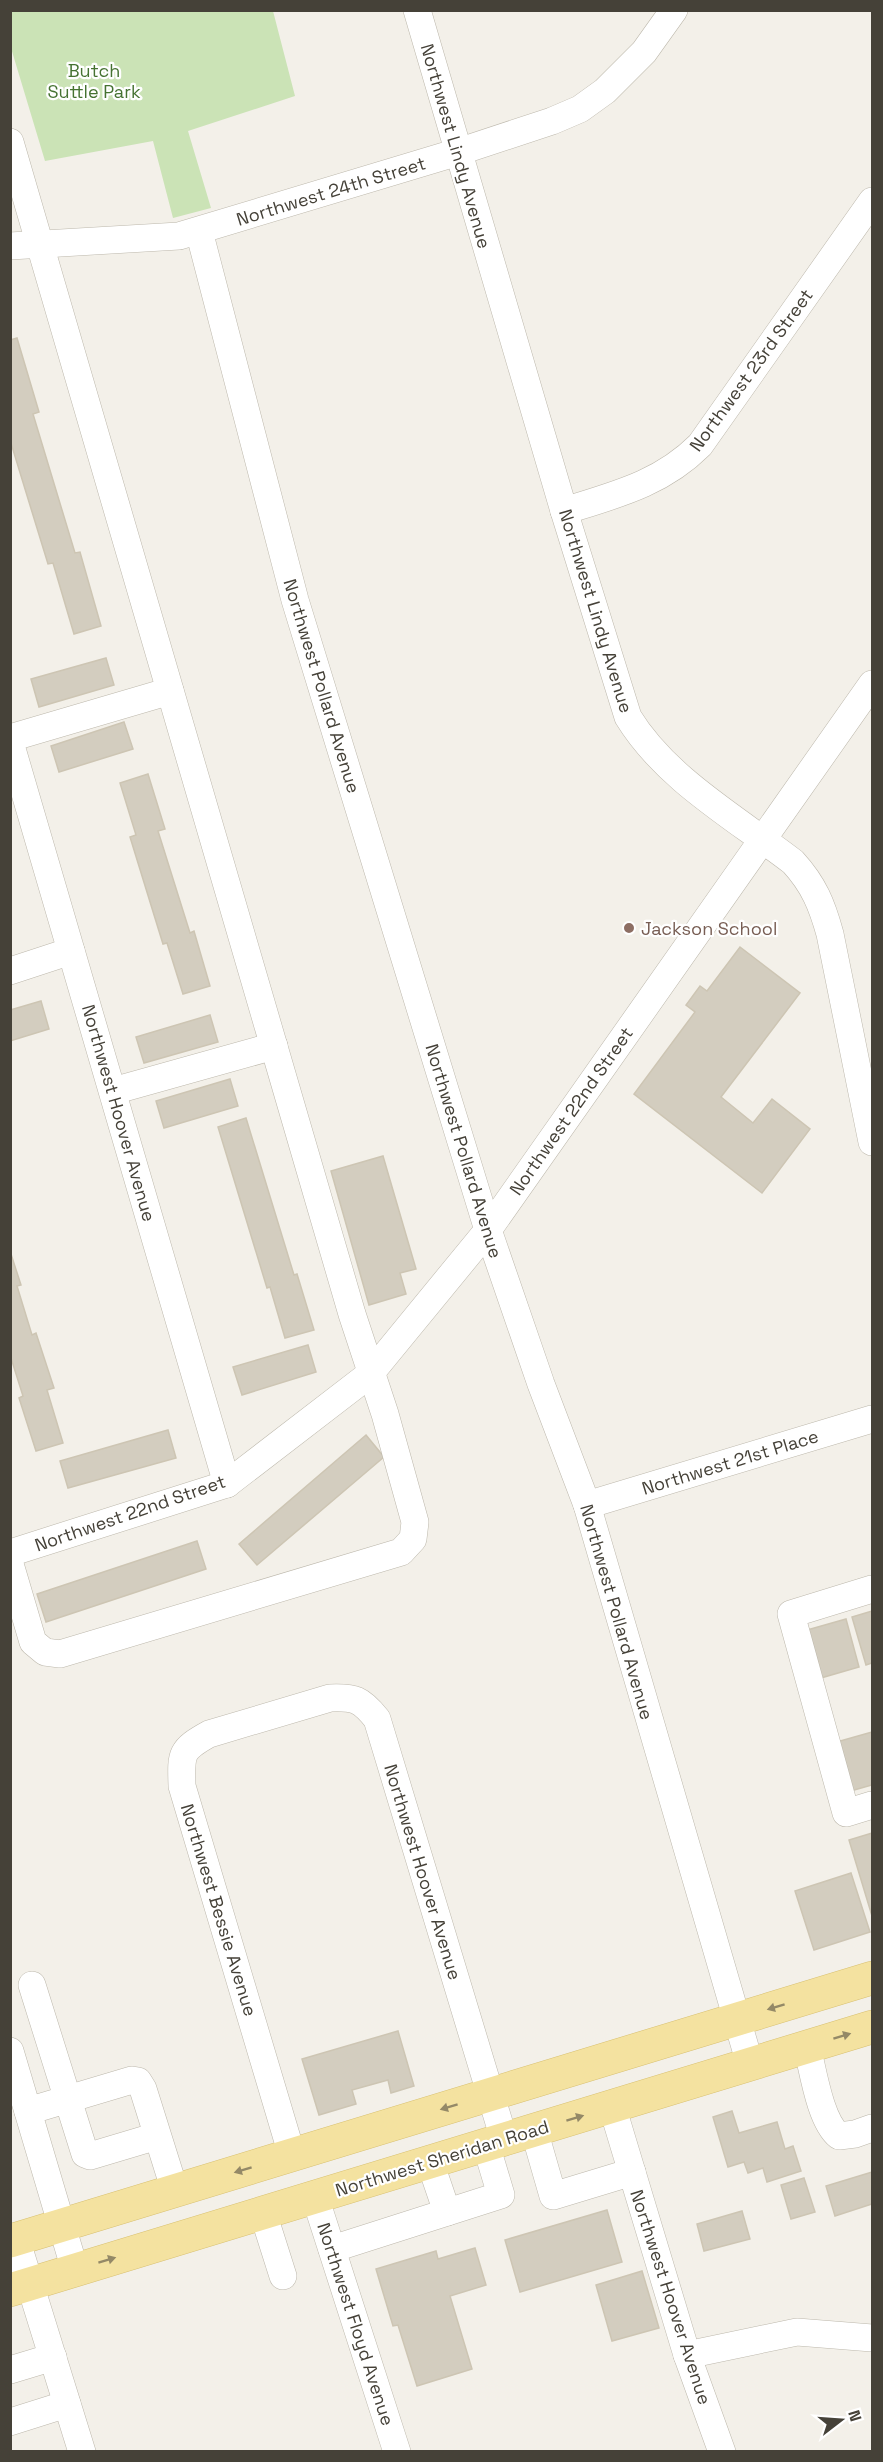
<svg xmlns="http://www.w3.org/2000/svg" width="883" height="2462" font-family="'Space Grotesk',sans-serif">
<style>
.green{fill:#cbe3b6}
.building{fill:#d3cdbf;stroke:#cdc5b3;stroke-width:1.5}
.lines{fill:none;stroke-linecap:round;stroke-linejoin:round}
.minor-casing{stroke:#bdb8ac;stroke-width:28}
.major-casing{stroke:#d8c071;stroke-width:34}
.minor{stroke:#fff;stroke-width:27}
.major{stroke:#f4e2a0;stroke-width:33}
.oneway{fill:#948967}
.education-dot{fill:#8d6e63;stroke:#fff;stroke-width:2}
.labels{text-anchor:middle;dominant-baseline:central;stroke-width:4.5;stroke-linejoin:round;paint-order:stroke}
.park-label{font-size:18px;fill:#457231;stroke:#fff}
.street-label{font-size:18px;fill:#454138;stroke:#fff}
.education-label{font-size:18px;fill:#785e54;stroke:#fff;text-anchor:start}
</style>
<rect width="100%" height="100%" fill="#f3f0e9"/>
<polygon class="green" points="10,11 273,11 295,96 188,131 211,208 173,218 153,141 45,161 11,48"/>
<g class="building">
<polygon points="17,338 39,412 33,414 75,553 80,552 101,626 74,634 53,563 48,564 10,440 10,340"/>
<polygon points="106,658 114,685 39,707 31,679"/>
<polygon points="124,722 133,749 59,772 51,746"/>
<polygon points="148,774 165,829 158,831 190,933 194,931 210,986 183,994 167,943 163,944 130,837 136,835 120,783"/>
<polygon points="740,947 800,993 721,1097 753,1123 772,1099 810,1129 762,1193 634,1094 695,1012 686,1005 700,986 707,991"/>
<polygon points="41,1001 49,1029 10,1041 10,1010"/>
<polygon points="210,1015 218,1042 144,1063 136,1037"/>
<polygon points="230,1079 238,1106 164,1128 156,1101"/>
<polygon points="246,1118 294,1275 297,1274 314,1330 285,1338 270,1287 267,1288 218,1127"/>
<polygon points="383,1156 416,1269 400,1273 406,1294 369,1305 331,1171"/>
<polygon points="10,1251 21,1285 17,1286 32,1335 36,1333 54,1388 47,1390 63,1443 36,1451 19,1398 23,1396 10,1355"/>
<polygon points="308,1345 316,1372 242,1395 233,1367"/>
<polygon points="168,1430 176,1458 68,1488 60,1461"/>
<polygon points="366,1435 384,1457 257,1565 239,1544"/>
<polygon points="197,1541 206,1569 46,1622 37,1594"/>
<polygon points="872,1611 872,1663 866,1665 852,1617"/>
<polygon points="846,1619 859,1667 814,1680 800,1632"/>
<polygon points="872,1732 872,1785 847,1792 833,1743"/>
<polygon points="872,1833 872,1916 849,1840"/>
<polygon points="851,1873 870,1932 814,1950 795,1891"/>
<polygon points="398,2031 414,2086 391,2093 388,2080 352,2090 356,2104 319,2115 302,2059"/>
<polygon points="732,2111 739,2133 777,2122 785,2149 793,2146 801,2171 767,2182 763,2168 748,2173 744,2162 728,2167 713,2117"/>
<polygon points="872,2172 872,2204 835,2216 826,2186"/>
<polygon points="804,2178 815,2212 791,2219 781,2185"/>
<polygon points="607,2210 622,2262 520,2292 505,2240"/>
<polygon points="742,2211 750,2239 704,2251 697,2224"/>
<polygon points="475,2248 486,2285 450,2296 472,2369 417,2386 398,2325 393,2326 376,2269 436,2251 438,2259"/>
<polygon points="642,2271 659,2328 612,2341 596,2285"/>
</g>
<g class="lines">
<g class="minor-casing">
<g id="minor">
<path d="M 417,10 L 564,511 L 628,717 C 666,779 736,818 793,862 C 814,885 822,905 830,934 L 872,1142"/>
<polyline points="10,142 352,1314 385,1414 415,1522 413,1539 401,1552 60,1654 45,1652 33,1642 10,1564"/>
<polyline points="199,231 295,600 488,1230 541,1384 587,1505 750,2064"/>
<polyline points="10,246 179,236 458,152 552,121 580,109 605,91 644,52 674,10"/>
<path d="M 564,511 C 615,495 661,484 700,445 L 872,201"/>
<polyline points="10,738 170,691"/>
<polyline points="10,742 227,1484"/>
<polyline points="10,971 71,951"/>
<polyline points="113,1091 274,1046"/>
<polyline points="587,1505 872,1419"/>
<polyline points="10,1553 227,1484 370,1374 488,1230 872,684"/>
<polyline points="872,1589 791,1614 846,1813 872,1805"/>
<polyline points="32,1985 85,2154 90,2156 157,2136"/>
<path d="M 807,2047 C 813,2070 820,2121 839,2136 L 855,2134 L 872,2128"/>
<polyline points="10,2051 75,2270"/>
<polyline points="612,2106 687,2355 722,2452"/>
<polyline points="28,2111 132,2080 138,2081 143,2089 175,2191"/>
<polyline points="534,2130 553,2196 632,2172"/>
<path d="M 292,2155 L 182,1786 C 181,1754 180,1750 209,1734 L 330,1698 C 355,1697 361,1699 377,1719 L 504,2139"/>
<polyline points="430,2162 447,2212"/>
<polyline points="315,2197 397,2452"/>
<polyline points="263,2213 283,2276"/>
<polyline points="16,2239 82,2452"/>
<polyline points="332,2249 501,2195 486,2145"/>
<polyline points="687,2355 797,2332 872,2338"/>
<polyline points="10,2370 53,2357"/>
<polyline points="10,2422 67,2404"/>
</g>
</g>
<g class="major-casing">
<g id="major">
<polyline points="10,2241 872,1978"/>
<polyline points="10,2290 872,2027"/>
</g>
</g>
<use href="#minor" class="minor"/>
<use href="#major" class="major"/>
</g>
<defs><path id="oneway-solid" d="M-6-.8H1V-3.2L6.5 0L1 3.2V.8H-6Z" transform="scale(1.5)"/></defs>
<g class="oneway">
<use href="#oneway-solid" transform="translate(776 2007) rotate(163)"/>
<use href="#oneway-solid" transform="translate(842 2036) rotate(-17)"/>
<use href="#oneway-solid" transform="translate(449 2107) rotate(163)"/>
<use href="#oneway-solid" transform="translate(575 2118) rotate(-17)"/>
<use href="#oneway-solid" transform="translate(243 2170) rotate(163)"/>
<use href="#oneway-solid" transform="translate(107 2260) rotate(-17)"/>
</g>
<circle class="education-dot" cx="629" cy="928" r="6"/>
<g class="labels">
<g class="park-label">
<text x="94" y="70">Butch<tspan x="94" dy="21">Suttle Park</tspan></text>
</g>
<g class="street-label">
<text transform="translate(456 146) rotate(74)">Northwest Lindy Avenue</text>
<text transform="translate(331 191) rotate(-17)">Northwest 24th Street</text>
<text transform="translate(751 370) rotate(-54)">Northwest 23rd Street</text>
<text transform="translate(596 611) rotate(73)">Northwest Lindy Avenue</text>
<text transform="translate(322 686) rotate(73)">Northwest Pollard Avenue</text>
<text transform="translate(571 1111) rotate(-55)">Northwest 22nd Street</text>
<text transform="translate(119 1113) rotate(74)">Northwest Hoover Avenue</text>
<text transform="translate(464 1151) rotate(73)">Northwest Pollard Avenue</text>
<text transform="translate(730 1462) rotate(-17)">Northwest 21st Place</text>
<text transform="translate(130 1513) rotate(-19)">Northwest 22nd Street</text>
<text transform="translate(617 1612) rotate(74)">Northwest Pollard Avenue</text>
<text transform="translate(423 1872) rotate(73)">Northwest Hoover Avenue</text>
<text transform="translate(219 1910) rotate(73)">Northwest Bessie Avenue</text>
<text transform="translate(442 2158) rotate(-17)">Northwest Sheridan Road</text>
<text transform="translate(671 2297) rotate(72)">Northwest Hoover Avenue</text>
<text transform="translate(356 2324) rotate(72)">Northwest Floyd Avenue</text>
</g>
<g class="education-label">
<text x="641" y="928">Jackson School</text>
</g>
</g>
<rect width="883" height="2462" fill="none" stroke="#454138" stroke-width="24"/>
<g transform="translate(841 2420) rotate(73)" stroke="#ffffff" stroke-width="4.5" paint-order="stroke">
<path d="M0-4.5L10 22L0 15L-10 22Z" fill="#454138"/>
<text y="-9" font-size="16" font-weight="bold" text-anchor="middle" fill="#454138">N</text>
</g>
</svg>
